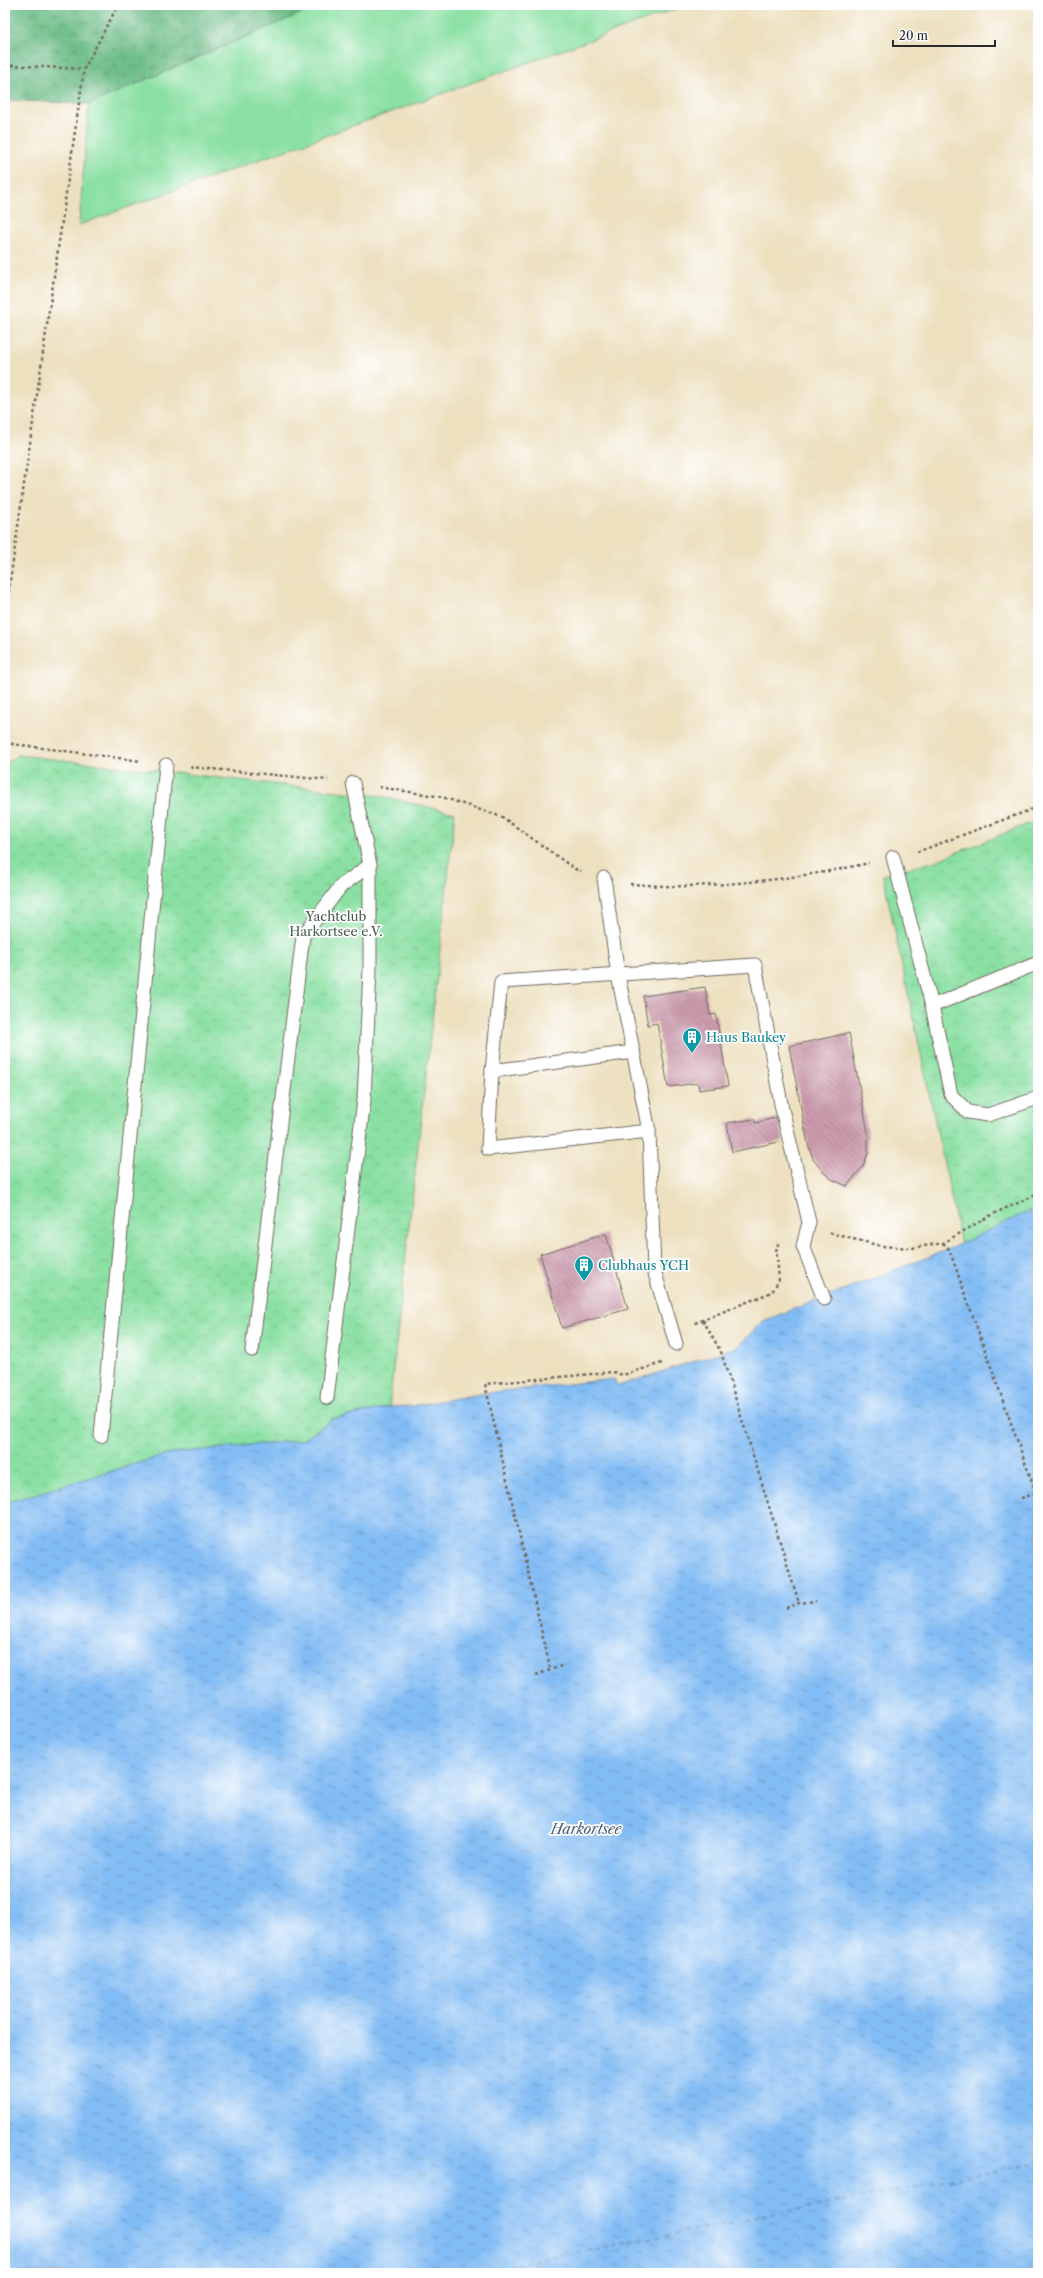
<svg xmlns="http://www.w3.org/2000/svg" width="1043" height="2278" font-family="'Libre Caslon Text',serif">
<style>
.green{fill:#8ae0a3;stroke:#5a8667}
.forest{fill:url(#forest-crowns);stroke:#4d745a}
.park{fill:url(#park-crowns);stroke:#5a8667}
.water{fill:url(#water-ripples);stroke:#567490}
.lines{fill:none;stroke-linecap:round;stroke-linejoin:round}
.ferry{stroke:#495e71;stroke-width:1;stroke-dasharray:5 4;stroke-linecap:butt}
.building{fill:url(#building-back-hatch)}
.lane-casing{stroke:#6f6a5f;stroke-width:15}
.path{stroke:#6f6a5f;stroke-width:2.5;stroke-dasharray:3 3;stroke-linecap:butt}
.lane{stroke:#fff;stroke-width:13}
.labels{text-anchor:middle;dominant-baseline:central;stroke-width:3.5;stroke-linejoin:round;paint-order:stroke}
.park-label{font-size:13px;fill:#48614f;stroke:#fff}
.culture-label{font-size:13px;fill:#0d838f;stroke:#fff;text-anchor:start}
.water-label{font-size:14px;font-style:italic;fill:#495e71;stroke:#fff}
</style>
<defs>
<pattern id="forest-crowns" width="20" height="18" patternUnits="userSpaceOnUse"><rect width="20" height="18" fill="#6fbe89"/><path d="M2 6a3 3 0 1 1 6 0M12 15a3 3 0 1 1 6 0" fill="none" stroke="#5b9b70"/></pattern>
<pattern id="park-crowns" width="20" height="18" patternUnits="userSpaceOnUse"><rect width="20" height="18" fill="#8ae0a3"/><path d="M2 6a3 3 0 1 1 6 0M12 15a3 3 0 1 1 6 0" fill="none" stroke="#77c08c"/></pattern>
<pattern id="water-ripples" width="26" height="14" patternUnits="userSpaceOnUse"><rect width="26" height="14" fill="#82bcf4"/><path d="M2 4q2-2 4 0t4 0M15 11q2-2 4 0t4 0" fill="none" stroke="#6b99c6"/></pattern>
<pattern id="building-back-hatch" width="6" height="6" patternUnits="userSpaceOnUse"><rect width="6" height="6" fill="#cc9bae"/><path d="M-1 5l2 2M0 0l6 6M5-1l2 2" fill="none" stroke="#a67f8e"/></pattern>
</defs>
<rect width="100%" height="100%" fill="#fff"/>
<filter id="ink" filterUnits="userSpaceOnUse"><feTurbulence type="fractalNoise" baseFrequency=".025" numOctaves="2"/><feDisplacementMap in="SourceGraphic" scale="8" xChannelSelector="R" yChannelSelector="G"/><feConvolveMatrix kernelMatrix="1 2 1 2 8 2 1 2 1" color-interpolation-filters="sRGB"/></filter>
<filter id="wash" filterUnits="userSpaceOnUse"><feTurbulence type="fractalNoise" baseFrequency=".012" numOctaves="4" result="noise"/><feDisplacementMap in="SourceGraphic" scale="16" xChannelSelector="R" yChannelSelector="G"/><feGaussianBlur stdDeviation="0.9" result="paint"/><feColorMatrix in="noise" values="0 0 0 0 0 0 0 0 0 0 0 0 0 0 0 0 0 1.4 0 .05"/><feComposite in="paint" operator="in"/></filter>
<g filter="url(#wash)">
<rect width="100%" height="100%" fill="#ede0bf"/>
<polygon class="green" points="320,5 687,5 79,225 89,104"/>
<polygon class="forest" points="5,5 320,5 89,104 5,100"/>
<g class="park">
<polygon points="18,755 380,796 455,813 389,1407 333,1419 302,1440 172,1453 5,1503 5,764"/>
<polygon points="1038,820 1038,1207 961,1244 883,875 933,862"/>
</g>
<polygon class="water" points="1038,1207 1038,2273 5,2273 5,1503 172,1453 302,1440 333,1419 389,1407 411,1406 486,1393 614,1379 618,1386 737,1347 763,1321 949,1249"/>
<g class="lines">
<polyline class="ferry" points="471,2273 1033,2164 1038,2161"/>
</g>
<g id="blocks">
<g class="building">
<polygon points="705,987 710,1015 716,1014 728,1086 699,1090 698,1083 668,1087 657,1023 648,1025 643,996"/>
<polygon points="849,1033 868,1132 868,1153 863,1166 847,1186 833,1180 823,1172 813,1159 808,1144 789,1046"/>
<polygon points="779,1117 783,1141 732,1152 727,1123 754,1119 755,1123"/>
<polygon points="606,1234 628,1309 562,1328 540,1254"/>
</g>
</g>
</g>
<g filter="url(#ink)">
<use href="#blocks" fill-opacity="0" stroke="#6f6a5f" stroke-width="1"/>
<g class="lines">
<g class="lane-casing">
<g id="lane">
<polyline points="893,857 932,1006 951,1095 968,1112 988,1115 1038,1098"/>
<polyline points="604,878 618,975 649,1131 654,1270 676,1344"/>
<polyline points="932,1006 1038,963"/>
<polyline points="492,1071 633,1052"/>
<polyline points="649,1131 488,1149 492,1071 501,982 755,965 782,1109 809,1222 803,1246 824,1299"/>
<polyline points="252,1350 303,936 341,886 370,865"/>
<polyline points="327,1398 364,1100 370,969 370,865 353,783"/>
<polyline points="101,1436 166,765"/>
</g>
</g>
<g class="path">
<polyline points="5,65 84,69"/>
<polyline points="5,616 84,69 118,5"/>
<polyline points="5,743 141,761"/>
<polyline points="190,767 328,780"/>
<polyline points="379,787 442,797 502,817 575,869 581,871"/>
<polyline points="917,852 1038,807"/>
<path d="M 630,884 C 649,885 669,887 688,886 C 748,884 811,876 869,863"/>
<polyline points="830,1233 881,1246 912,1248 943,1243 993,1214 1038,1194"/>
<polyline points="943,1243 949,1249 1036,1493"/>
<polyline points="703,1320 721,1352 799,1603"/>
<polyline points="695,1323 772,1292 779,1280 776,1246 779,1244"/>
<polyline points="1021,1498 1038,1493"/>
<polyline points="786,1608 799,1603 816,1601"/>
<polyline points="550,1668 485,1384 613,1372 623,1375 662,1363"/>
<polyline points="536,1675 564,1665"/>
</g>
<use href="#lane" class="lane"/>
</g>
</g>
<defs>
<g id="building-pin" transform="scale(1)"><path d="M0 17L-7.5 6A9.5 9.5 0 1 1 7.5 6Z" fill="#0f9aa8" stroke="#fff"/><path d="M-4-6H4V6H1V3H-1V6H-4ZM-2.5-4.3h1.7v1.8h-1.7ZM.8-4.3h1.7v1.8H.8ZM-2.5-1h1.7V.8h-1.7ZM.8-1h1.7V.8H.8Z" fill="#fff"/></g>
</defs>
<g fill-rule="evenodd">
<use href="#building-pin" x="692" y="1037"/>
<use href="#building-pin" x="584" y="1265"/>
</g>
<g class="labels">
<g class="park-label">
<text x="336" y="916">Yachtclub<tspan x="336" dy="15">Harkortsee e.V.</tspan></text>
</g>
<g class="culture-label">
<text x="706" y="1037">Haus Baukey</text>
<text x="598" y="1265">Clubhaus YCH</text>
</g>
<g class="water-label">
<text x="586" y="1829">Harkortsee</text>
</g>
</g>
<rect width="1043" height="2278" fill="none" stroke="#fff" stroke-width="20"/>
<path d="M893 40v6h102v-6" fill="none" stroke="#2b2b2b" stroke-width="2"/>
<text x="899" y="40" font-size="12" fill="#2b2b2b" stroke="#ffffff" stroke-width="3" paint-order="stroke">20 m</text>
</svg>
